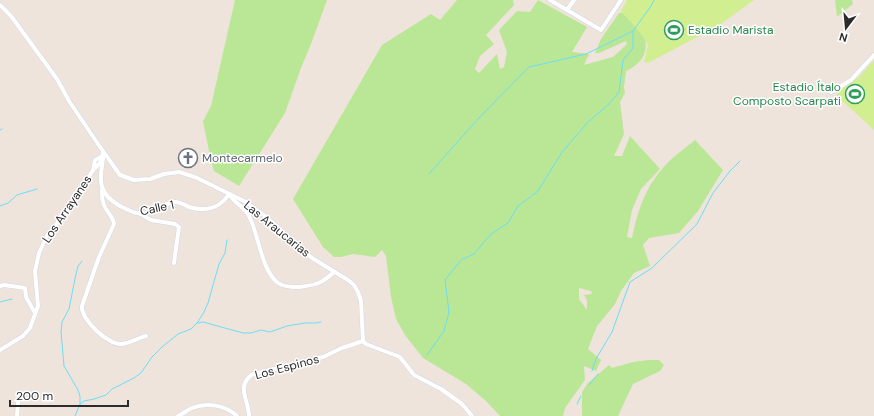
<svg xmlns="http://www.w3.org/2000/svg" width="874" height="416" font-family="'DM Sans',sans-serif">
<style>
.green{fill:#bae796;fill-rule:evenodd}
.pitch{fill:#d1ef91}
.lines{fill:none;stroke-linecap:round;stroke-linejoin:round}
.stream{stroke:#6adef5;stroke-width:1}
.minor-casing{stroke:#d2d7e5;stroke-width:5}
.minor{stroke:#fff;stroke-width:4}
.labels{text-anchor:middle;dominant-baseline:central;stroke-width:3;stroke-linejoin:round;paint-order:stroke}
.leisure-label{font-size:12px;fill:#27864d;stroke:#fff;text-anchor:start}
.worship-label{font-size:12px;fill:#5b616d;stroke:#fff;text-anchor:start}
.street-label{font-size:12px;fill:#2b2b2b;stroke:#fff}
</style>
<rect width="100%" height="100%" fill="#eee4dc"/>
<g class="green">
<polygon points="235,0 327,0 311,44 301,68 285,113 239,186 214,171 211,161 203,121 211,106"/>
<path d="M 457,0 L 513,0 L 514,5 L 486,35 L 494,44 L 480,56 L 475,69 L 479,73 L 497,54 L 500,69 L 504,67 L 507,52 L 499,30 L 517,11 L 530,12 L 538,0 L 587,27 L 572,52 L 589,54 L 584,65 L 613,57 L 627,44 L 626,41 L 599,53 L 595,53 L 601,39 L 619,13 L 636,12 C 642,28 654,50 637,64 C 634,67 630,69 626,71 L 624,87 L 625,93 L 620,102 L 624,134 L 614,156 L 622,156 L 630,136 L 660,169 L 641,189 L 632,210 L 627,237 L 632,238 C 637,213 645,188 662,169 C 671,158 684,149 695,140 L 723,170 L 698,211 L 679,233 L 649,238 L 643,245 L 650,266 L 634,273 L 621,291 L 615,304 L 597,326 L 588,349 L 601,360 L 596,371 L 584,366 L 585,380 L 565,408 L 563,416 L 500,416 L 486,401 L 466,384 L 423,358 L 405,335 L 396,319 L 391,297 L 386,256 L 382,250 L 375,257 L 353,254 L 341,257 L 334,257 L 323,247 L 293,199 L 382,45 L 431,14 L 440,20 ZM 579,288 L 591,291 L 592,294 L 584,295 L 587,300 L 587,310 L 579,299 Z"/>
<polygon points="835,0 852,0 853,4 837,17"/>
<polygon points="648,360 659,360 664,365 660,371 633,384 618,416 582,416 582,392 588,383 609,365 612,368 633,362"/>
</g>
<g class="pitch">
<polygon points="627,0 754,0 718,26 648,63 644,62 648,45 641,34 621,11"/>
<polygon points="874,60 874,130 837,96 837,93 859,77"/>
</g>
<g class="lines">
<g class="stream">
<polyline points="0,130 2,129"/>
<polyline points="429,174 478,119 529,67 586,54 633,31"/>
<polyline points="0,206 8,203 17,195 37,189"/>
<polyline points="0,302 12,299"/>
<polyline points="198,323 203,322 243,333 251,333 261,330 270,332 287,326 305,323 316,323 321,322"/>
<polyline points="427,355 444,331 449,312 445,280 461,260 474,254 491,234 508,223 518,206 538,191 562,152 589,121 608,105 619,92 623,60 633,48 633,31 651,6 654,0"/>
<polyline points="592,371 596,359 612,332 630,282 652,268 697,224 713,193 730,171 740,161"/>
<polyline points="589,385 598,374"/>
<polyline points="80,404 80,396 78,390 64,366 61,332 62,322 69,309 76,274 78,266 82,261"/>
<polyline points="577,404 581,396"/>
<polyline points="75,416 80,404 84,401 94,399 106,395 112,389 134,378 141,373 152,357 162,347 178,334 191,329 197,323 203,314 208,303 219,264 225,253 227,240"/>
</g>
<g class="minor-casing">
<g id="minor">
<polyline points="550,0 601,30 621,0"/>
<polyline points="0,5 11,16 57,79 69,101 96,141 120,175 134,180 150,179 164,174 179,172 195,177 246,202 265,216 312,258 348,280 354,285 358,292 361,301 363,341 366,344 400,357 414,375 441,389 462,404 472,416"/>
<polyline points="567,10 574,0"/>
<polyline points="831,92 851,80 874,55"/>
<path d="M 104,153 C 100,178 95,193 122,207 C 130,211 137,215 146,213 C 155,210 165,203 175,202 C 180,202 185,205 189,207 C 206,212 220,208 229,194 C 234,203 245,207 249,216 C 259,235 261,270 278,283 C 283,287 292,287 299,287 C 316,285 321,284 334,272"/>
<polyline points="93,170 95,160 101,157"/>
<path d="M 102,190 C 102,197 102,203 106,209 C 109,214 113,217 114,224 L 99,257 L 82,306 C 80,318 108,346 122,344 C 130,343 138,338 146,336"/>
<polyline points="139,213 151,220 175,224 179,227 174,263"/>
<polyline points="0,286 4,285 25,288 26,297 35,313"/>
<polyline points="0,350 23,336 30,328 38,306 35,271 39,253 47,236 66,212 83,187 93,170 100,163 103,152"/>
<polyline points="17,416 19,393"/>
<path d="M 178,416 C 183,414 187,410 192,408 C 207,402 225,405 237,416"/>
<path d="M 249,416 C 249,400 235,386 253,374 L 323,357 L 342,348 L 363,341"/>
</g>
</g>
<use href="#minor" class="minor"/>
</g>
<defs>
<g id="stadium-ring" transform="scale(1)"><circle r="9.5" fill="#fff" stroke="#2e9e5b" stroke-width="1.5"/><path d="M0-5a6.5 5 0 1 0 0 10a6.5 5 0 1 0 0-10ZM-3.5-1.8h7v3.6h-7Z" fill="#2e9e5b"/></g>
<g id="church-ring" transform="scale(1)"><circle r="9.5" fill="#fff" stroke="#6b7280" stroke-width="1.5"/><path d="M-1.2-6h2.4v3.5h3.3v2.4h-3.3V6h-2.4V-.1h-3.3v-2.4h3.3Z" fill="#6b7280"/></g>
</defs>
<g fill-rule="evenodd">
<use href="#stadium-ring" x="674" y="30"/>
<use href="#stadium-ring" x="855" y="94"/>
<use href="#church-ring" x="188" y="158"/>
</g>
<g class="labels">
<g class="leisure-label">
<text x="688" y="30">Estadio Marista</text>
<text x="841" y="87" text-anchor="end">Estadio Ítalo<tspan x="841" dy="14">Composto Scarpati</tspan></text>
</g>
<g class="worship-label">
<text x="202" y="158">Montecarmelo</text>
</g>
<g class="street-label">
<text transform="translate(157 208) rotate(-12)">Calle 1</text>
<text transform="translate(67 209) rotate(-56)">Los Arrayanes</text>
<text transform="translate(277 229) rotate(39)">Las Araucarias</text>
<text transform="translate(287 367) rotate(-15)">Los Espinos</text>
</g>
</g>
<g transform="translate(846 28) rotate(196)" stroke="#ffffff" stroke-width="3" paint-order="stroke">
<path d="M0-3L7 15L0 10L-7 15Z" fill="#2b2b2b"/>
<text y="-6" font-size="11" font-weight="bold" text-anchor="middle" fill="#2b2b2b">N</text>
</g>
<path d="M10 400v6h118v-6" fill="none" stroke="#2b2b2b" stroke-width="2"/>
<text x="16" y="400" font-size="12" fill="#2b2b2b" stroke="#ffffff" stroke-width="3" paint-order="stroke">200 m</text>
</svg>
